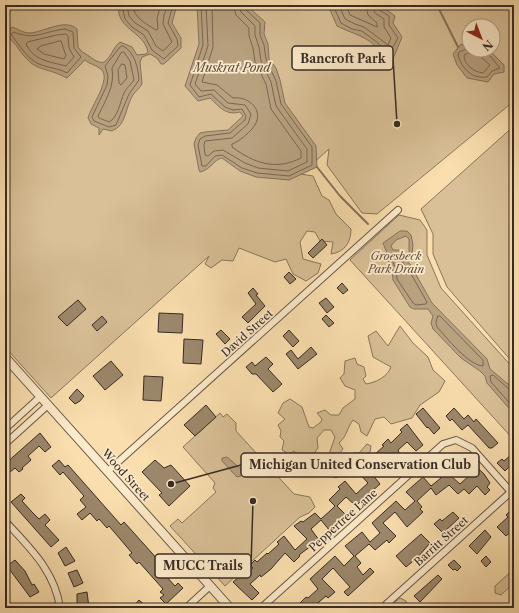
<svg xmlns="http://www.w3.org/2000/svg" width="519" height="613" font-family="'Libre Caslon Text',serif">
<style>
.green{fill:#d9c097;stroke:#88765e;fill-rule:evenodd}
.water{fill:#b8a17f;stroke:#84725b}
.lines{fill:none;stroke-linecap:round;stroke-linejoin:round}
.shore{stroke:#786652;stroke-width:1}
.stream{stroke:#84725b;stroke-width:2}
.building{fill:#9c886c;stroke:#372b25}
.minor-casing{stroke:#685847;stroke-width:8}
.tertiary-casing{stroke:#685847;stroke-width:10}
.minor{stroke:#fceaca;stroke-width:6}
.tertiary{stroke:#fceaca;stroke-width:8}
.labels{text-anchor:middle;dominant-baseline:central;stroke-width:3.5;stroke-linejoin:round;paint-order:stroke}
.park-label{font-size:11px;font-style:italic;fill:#605042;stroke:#fceaca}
.street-label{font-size:11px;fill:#372b25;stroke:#fceaca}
.water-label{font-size:12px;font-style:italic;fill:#5e4e40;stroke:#fceaca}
.leader{fill:none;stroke:#372b25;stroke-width:1.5}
.callout-dot{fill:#372b25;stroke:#fceaca;stroke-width:1.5}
.callout{fill:#fceaca;stroke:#372b25;stroke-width:1.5}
.callout-label{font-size:12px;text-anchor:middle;font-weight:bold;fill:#372b25}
</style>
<rect width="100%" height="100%" fill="#fadeae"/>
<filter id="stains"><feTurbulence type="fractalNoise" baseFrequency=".005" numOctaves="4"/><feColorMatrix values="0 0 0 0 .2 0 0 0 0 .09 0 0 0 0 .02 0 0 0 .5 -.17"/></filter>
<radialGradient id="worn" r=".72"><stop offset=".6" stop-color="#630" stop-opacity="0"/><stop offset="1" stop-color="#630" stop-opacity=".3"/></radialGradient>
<g class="green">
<path d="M 5,5 L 514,5 L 514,101 L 377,214 L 362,213 L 327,165 L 329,149 L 301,174 L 313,176 L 322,196 L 329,200 L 336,214 L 351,229 C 351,242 345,252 331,254 L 333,242 L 320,241 L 315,232 L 307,231 L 300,242 L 303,259 L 321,264 L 318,273 L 306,281 L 293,274 L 286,259 L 275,262 L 239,248 L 233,261 L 222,260 L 211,268 L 205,264 L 209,256 L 51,398 L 5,347 ZM 469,26 L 493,26 L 493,50 L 469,50 Z"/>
<polygon points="514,126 514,364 447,287 433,254 433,234 421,209"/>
<polygon points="399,215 420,220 427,230 427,255 441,288 514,369 514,440 350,260"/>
<path d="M 400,326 L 413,343 L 428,357 L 433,370 L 445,381 L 439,392 L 420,405 L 412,418 L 391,424 L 384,417 L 375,419 L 367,436 L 361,432 L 359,424 L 353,420 C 347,428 347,436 339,443 L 343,449 L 334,460 L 335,465 C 341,460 349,459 354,453 L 359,453 L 367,444 L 371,446 L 370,452 L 360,460 L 352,463 L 345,473 L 336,478 L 324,472 L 314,477 L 307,473 L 307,464 L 327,460 L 335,437 L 331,430 L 324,430 L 317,438 L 318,448 L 313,455 L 302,462 L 294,451 L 289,454 L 282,450 L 284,441 L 280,437 L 281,431 L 278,425 L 285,419 L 278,413 L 283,403 L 290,399 L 302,407 L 309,427 L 313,428 L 321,422 L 322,419 L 317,413 L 325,410 L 331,415 L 339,415 L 343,408 L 355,399 L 355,390 L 345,386 L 340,378 L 344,374 L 345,361 L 355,358 L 357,364 L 364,367 L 366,376 L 363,379 L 366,384 C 377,382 387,377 391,367 L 373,357 L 368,336 L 376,331 L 388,346 Z"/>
<polygon points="220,413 223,417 227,414 236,423 236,431 294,494 310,497 315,507 309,513 300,517 225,586 170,526 178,519 182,523 216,492 213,488 215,483 183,447"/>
<polygon points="514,569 514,583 501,595 495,593 495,586"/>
<polygon points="400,598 406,601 407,608 387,608"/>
</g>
<g class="water">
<path d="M 119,5 L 177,5 L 172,23 L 181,38 L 181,48 L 164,64 L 161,64 L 157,58 L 150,54 L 142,57 L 140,62 L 142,83 C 141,88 136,90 133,95 C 125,107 127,125 112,131 L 103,129 L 99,135 L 99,128 L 91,124 L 88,118 C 91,106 112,79 101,69 C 96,65 89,64 85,60 L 67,78 C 42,65 36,74 18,48 C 15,43 9,39 6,33 L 12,27 C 18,29 23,33 30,33 C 44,32 65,18 77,29 L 78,47 L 82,52 C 88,54 98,65 104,62 C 111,58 113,47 120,42 L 132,47 L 137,55 L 146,54 L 148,52 C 144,31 115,29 119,5 Z"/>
<path d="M 197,5 L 246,5 L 265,22 L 264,34 L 268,44 L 269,59 L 276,68 L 280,80 L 285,103 L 316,146 L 317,167 L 289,180 L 256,177 L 240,171 L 222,158 C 213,160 212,169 200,172 L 199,170 L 194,144 L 196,138 L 200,133 L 205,132 L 228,130 L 243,116 L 240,112 C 225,116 219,106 210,98 L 198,101 L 185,86 L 199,44 Z"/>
<path d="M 328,5 L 380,5 L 395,16 L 393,23 L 402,37 L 393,59 L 383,60 C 376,37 354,35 337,26 Z"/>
<polygon points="469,42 469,50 491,52 504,65 504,72 494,74 488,82 467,78 457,65 453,54 461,44 466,46"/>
<polygon points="400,231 407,231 411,235 413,245 412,253 409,253 409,239 406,236 396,240 391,246 393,250 399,250 403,258 410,264 432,303 487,359 490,369 514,389 514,414 487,383 485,376 480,371 461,358 433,329 431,323 433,316 428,309 414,309 410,307 393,280 392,269 386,257 387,253 383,243"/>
<polygon points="227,457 241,469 242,474 241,476 237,477 222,461 222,458"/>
</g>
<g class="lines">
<g class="shore">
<polyline points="122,5 125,19 132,27 144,35 152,50 164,59 178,46 177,39 168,23 173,5"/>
<polyline points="127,5 129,16 135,23 148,31 156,46 163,51 172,42 163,24 164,15 168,5"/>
<path d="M 133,5 C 133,18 147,24 156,30 L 158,29 L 157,18 L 161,5"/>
<polyline points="201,5 203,45 190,85 199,97 211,94 225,107 233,110 242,109 246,116 245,120 230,133 205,136 200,139 198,145 202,166 206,166 215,156 222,155 242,168 257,173 289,176 312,165 312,147 281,104 276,81 266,59 264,45 260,35 260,23 245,9 244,5"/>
<polyline points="206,5 208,46 195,84 201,91 214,90 228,103 245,105 251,114 248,124 232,138 205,141 204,145 205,155 208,156 214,151 223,150 245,163 258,168 288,171 307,162 307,149 276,106 271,82 261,61 259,47 255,35 255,26 241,12 239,5"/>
<path d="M 212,5 L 213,47 L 202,82 L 217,85 L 233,98 C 246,96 263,107 256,123 C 252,131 240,141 232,144 L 232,147 C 254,163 275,171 301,158 L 301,151 L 271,109 L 266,84 L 255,62 L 253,48 L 249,36 L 249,28 L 236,15 L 233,5"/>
<polyline points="333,5 341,23 352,29 362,31 378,43 388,56 398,38 389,25 389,16 379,10 377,5"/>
<polyline points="339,5 345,19 355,24 364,27 388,45 391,38 384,27 384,19 375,13 372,5"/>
<polyline points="346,5 350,15 377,27 377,23 368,15 366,5"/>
<path d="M 65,29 L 73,32 L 74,48 L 81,57 L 67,73 C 58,68 48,68 39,64 C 30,61 17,43 11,34 L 14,32 C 35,41 44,31 65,29 Z"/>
<path d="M 57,35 L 66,34 L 68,36 L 69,48 L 74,57 L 66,66 C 51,62 34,61 26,44 L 28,42 Z"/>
<polygon points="61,41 66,56 64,59 44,54 37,49 41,46"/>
<path d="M 123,46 C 135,52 138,68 139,80 L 129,94 L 116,125 L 109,127 L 94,121 L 92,117 L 107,85 L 108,76 L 105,66 L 120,47 Z"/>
<path d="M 469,48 L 459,52 L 458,55 C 462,69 472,79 487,77 L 492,71 L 500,68 L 490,56 L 485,54 L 484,50"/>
<path d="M 474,50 L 464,55 C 464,65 474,72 483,73 L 490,65 L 481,57 L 479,50"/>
<path d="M 124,52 L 130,61 L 134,80 C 131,85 126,88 124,93 C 120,102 118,118 109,122 L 99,118 L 98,116 C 106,99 115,86 112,68 L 121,53 Z"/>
<polygon points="122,64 125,65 127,78 121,85 119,83 118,70"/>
<polygon points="392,254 397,254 400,260 407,267 427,302 426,304 416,305 413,303 397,279 396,268 390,257"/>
<path d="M 438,316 L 440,316 L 483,360 L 483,366 C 468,365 447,338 437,327 L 436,323 Z"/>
<polyline points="514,391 510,390 493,375 490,376 491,382 514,408"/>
</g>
<g class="stream">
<polyline points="437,5 458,47"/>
<polyline points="317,167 340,196 368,224"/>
</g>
</g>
<g class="building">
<polygon points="322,239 327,245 313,258 308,253"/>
<polygon points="289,272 296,279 290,284 284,277"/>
<polygon points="342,283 348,290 343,294 337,288"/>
<polygon points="253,288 258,294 256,295 265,306 248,323 242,317 256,304 248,293"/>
<polygon points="326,298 334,307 327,313 319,303"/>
<polygon points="78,300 86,309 67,326 58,317"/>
<polygon points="159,313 183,314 182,333 158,332"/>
<polygon points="326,315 334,323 329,327 322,319"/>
<polygon points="102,316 107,322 97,331 92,325"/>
<polygon points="221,330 230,339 225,344 216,334"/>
<polygon points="289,330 299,341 293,347 283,336"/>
<polygon points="184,339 203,340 201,364 183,363"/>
<polygon points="311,347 317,354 298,369 286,354 291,350 298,359"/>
<polygon points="266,357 273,364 268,369 282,384 273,392 256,374 252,374 246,367 252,362 255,366"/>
<polygon points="111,361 123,375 105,390 93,376"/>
<polygon points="144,376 163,377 161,401 143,400"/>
<polygon points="77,389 84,396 80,401 75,404 69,398"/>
<polygon points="206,405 216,417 195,436 184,425"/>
<polygon points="423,408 440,428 434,434 428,427 427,428 416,414"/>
<polygon points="454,408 464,419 468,415 474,422 476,419 498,443 492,448 489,448 468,425 462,430 452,419 450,421 446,416"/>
<polygon points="407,424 423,445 416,451 407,442 398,450 399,452 372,474 380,484 361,501 356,506 346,497 337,506 346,515 330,531 321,520 311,529 319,540 299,555 300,556 294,562 285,553 271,569 261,577 260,575 250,584 259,593 252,600 238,587 233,582 240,576 242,578 253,568 250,565 255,560 257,562 267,553 268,554 279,544 277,542 284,536 295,550 307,539 294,526 301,521 303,522 315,513 321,519 331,510 335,506 329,500 340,489 338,487 345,481 356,494 368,483 356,470 362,465 364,467 375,457 374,455 384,446 382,445 388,439 391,443 402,432 400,430"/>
<polygon points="40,433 51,447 45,452 39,446 28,456 31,460 22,468 23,469 19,472 15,468 5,476 5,464"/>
<polygon points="452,453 457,459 445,469 452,477 460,484 470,475 460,464 467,458 484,474 490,483 487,487 490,490 485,495 477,486 469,494 464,489 458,494 449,485 436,495 431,488 417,501 422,507 420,509 423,512 407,527 395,512 383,523 396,536 389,543 387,540 375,550 369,544 355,556 361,563 357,567 363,575 370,568 374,572 348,596 344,592 350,587 333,568 322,579 335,592 328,598 326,596 312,608 295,608 306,597 308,598 318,589 310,579 335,556 344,566 354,556 345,546 362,532 370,542 380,533 372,523 396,501 405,510 415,501 406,492 423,477 431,486 441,478 433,468 438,463 441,466"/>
<polygon points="511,455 514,458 514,468 511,470 509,467 505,471 497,463 502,459 504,461"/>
<polygon points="59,460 65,467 68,465 121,525 124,522 169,572 165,575 175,586 178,583 183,588 166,604 160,598 164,595 160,592 163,589 139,562 137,564 129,555 132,553 109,526 107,528 99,519 97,521 90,513 82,520 77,514 86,507 80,500 84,496 63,472 60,475 52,466"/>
<polygon points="155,460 164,468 171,465 190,486 169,506 159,495 162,493 142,472"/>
<polygon points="21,494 25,498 22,501 32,512 39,519 45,514 50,520 45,525 59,540 51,547 11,502"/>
<polygon points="514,507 514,529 506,536 497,527 508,517 506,515"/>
<polygon points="453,512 459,518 443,533 434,524 440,519 442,521"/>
<polygon points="485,530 491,537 477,554 469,546"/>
<polygon points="421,534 430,543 418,557 406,567 396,556"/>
<polygon points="66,547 75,561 65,566 58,553"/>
<polygon points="486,556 491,562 486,567 481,561"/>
<polygon points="15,560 25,571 32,585 34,584 39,592 30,597 7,566"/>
<polygon points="454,560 461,567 457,571 455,569 453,570 448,565"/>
<polygon points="77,570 83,583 74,587 68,573"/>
<polygon points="438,575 442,579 420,602 414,596"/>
<polygon points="87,592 89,608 77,608 77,594"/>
<polygon points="139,600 148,608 132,608"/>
</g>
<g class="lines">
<g class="minor-casing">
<g id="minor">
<polyline points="5,429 40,397"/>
<polyline points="5,444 48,405"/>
<polyline points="108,471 398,210"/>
<path d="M 5,521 C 29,547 55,571 60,608"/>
<polyline points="186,608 210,586"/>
<polyline points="261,608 443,444 456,440 472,448 511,492"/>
<polyline points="382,608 513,490"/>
</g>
</g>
<g class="tertiary-casing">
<polyline id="tertiary" points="5,357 230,608"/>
</g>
<use href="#minor" class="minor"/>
<use href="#tertiary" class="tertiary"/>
</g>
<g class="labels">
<g class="park-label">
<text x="396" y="256">Groesbeck<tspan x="396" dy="13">Park Drain</tspan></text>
</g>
<g class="street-label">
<text transform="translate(247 333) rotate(-42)">David Street</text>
<text transform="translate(126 475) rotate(48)">Wood Street</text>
<text transform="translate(343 520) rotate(-42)">Peppertree Lane</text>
<text transform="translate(441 541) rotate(-42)">Barritt Street</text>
</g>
<g class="water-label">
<text x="232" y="67">Muskrat Pond</text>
</g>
</g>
<path class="leader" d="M397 124L393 58M171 484L241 465M253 501L251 566"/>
<g class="callout-dot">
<circle cx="397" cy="124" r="4"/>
<circle cx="171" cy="484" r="4"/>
<circle cx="253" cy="501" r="4"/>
</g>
<g class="callout">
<rect x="292" y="46" width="101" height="24" rx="4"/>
<rect x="241" y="453" width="238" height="24" rx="4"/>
<rect x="155" y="554" width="96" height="24" rx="4"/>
</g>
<g class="callout-label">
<text x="343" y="63">Bancroft Park</text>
<text x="360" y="469">Michigan United Conservation Club</text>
<text x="203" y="570">MUCC Trails</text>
</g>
<rect width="519" height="613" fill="none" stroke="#fadeae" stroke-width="20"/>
<rect x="6" y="6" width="507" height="601" fill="none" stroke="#372b25" stroke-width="2"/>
<rect x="10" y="10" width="499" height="593" fill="none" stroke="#372b25"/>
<g transform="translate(481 38) rotate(138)"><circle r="19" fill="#fceaca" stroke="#ad9e88"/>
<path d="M0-3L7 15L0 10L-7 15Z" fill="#8f2418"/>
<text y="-6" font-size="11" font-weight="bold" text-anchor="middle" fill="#372b25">N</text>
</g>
<rect width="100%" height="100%" filter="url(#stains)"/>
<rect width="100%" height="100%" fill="url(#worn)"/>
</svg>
